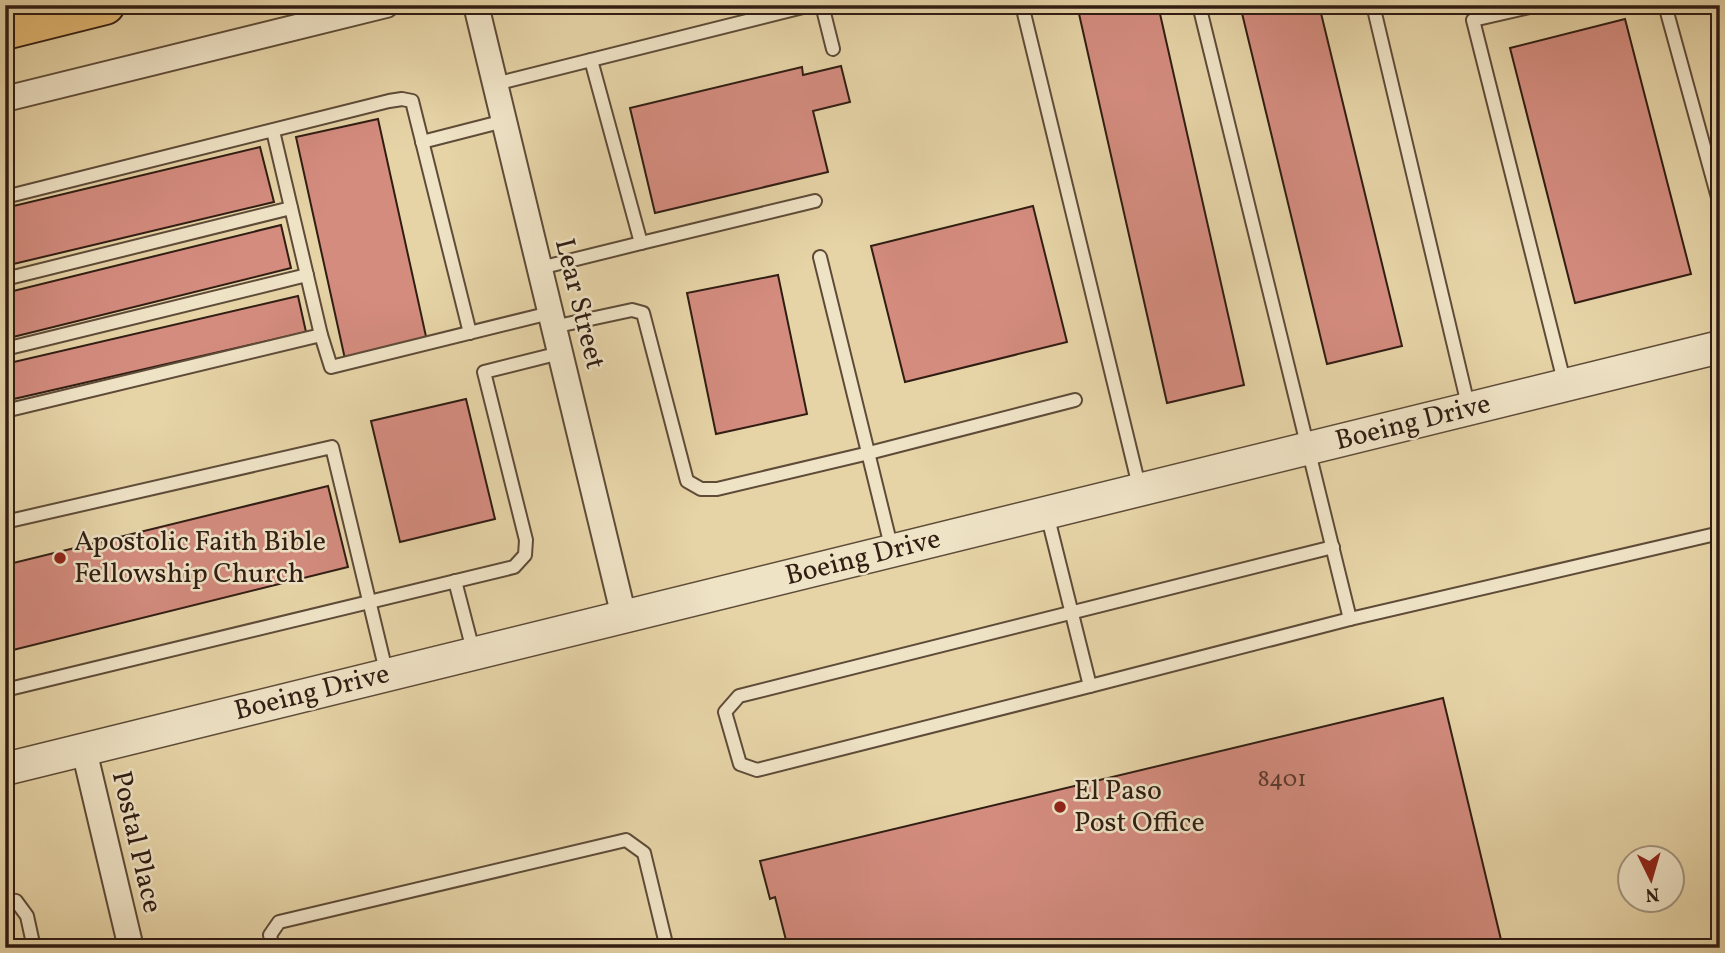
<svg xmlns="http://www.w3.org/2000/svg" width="1725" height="953" font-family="Vollkorn,serif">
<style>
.building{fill:#d48c7f;stroke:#301d13;stroke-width:2}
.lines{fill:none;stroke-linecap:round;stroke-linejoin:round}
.service-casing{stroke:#5e4b38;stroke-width:16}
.minor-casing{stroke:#5e4b38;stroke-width:28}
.tertiary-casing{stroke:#5e4b38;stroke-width:35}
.trunk-casing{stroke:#301d13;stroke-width:42}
.service{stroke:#efe3c6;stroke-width:12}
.minor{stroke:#efe3c6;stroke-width:24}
.tertiary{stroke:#efe3c6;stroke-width:32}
.trunk{stroke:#e3ba74;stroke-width:38}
.poi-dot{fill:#8f2418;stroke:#efe3c6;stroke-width:2.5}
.labels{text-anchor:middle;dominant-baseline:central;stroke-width:5;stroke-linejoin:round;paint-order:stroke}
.number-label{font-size:24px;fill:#59392e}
.street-label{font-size:28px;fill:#301d13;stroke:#efe3c6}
.poi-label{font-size:28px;fill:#301d13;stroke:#efe3c6;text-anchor:start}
</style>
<rect width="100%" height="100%" fill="#e6d4a7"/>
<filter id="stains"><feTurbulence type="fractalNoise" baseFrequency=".00286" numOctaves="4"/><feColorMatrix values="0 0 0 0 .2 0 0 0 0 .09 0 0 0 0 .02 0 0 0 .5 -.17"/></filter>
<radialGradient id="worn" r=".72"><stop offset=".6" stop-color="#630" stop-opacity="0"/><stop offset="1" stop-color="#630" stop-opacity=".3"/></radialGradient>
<g class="building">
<polygon points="1077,5 1158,5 1244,385 1167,403"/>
<polygon points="1240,5 1319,5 1402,346 1327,364"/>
<polygon points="1625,19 1691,274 1575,303 1510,48"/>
<polygon points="841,66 850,102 813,111 828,172 655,213 630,108 802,67 803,75"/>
<polygon points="378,119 427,341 345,359 296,137"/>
<polygon points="260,147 274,202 5,266 5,208"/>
<polygon points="1033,206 1067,342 905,382 871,246"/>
<polygon points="281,225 291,268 5,339 5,293"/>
<polygon points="778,275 807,414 716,434 687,293"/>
<polygon points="298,296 306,332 5,401 5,364"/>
<polygon points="466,399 495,519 400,542 371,421"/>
<polygon points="328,486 348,567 5,652 5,565"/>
<polygon points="1443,698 1503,948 788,948 775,897 770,899 760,861"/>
</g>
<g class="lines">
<g class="service-casing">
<g id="service">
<polyline points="822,5 833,49"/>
<polyline points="1022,5 1140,490"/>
<polyline points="1199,5 1350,619"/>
<polyline points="1373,5 1469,409"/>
<polyline points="1538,5 1473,20 1565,385"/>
<polyline points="1665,5 1720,205"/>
<polyline points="495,84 811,5"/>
<polyline points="273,131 321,335"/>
<polyline points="422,142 504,121"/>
<polyline points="5,197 389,101 402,99 412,101 470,333"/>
<polyline points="641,243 815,201"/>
<polyline points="820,257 892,550"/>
<polyline points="540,268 641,243 591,60"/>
<polyline points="5,279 291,208"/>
<polyline points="553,327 632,310 643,313 687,481 701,489 717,489 869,453 1075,400"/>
<polyline points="5,349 307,275"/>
<polyline points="5,411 321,335 331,367 550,313"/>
<polyline points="1047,514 1090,686"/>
<polyline points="5,522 332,447 387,675"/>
<polyline points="1333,547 739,696 725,712 740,764 757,770 1090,686 1350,619 1720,533"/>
<polyline points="455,581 474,654"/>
<polyline points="5,690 514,567 525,555 526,540 484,372 560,353"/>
<polyline points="5,899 16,901 27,916 34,948"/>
<polyline points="273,948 270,935 279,922 626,840 644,853 667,948"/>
</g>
</g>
<g class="minor-casing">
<g id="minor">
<polyline points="476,5 624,617"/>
<polyline points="5,99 386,5"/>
<polyline points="84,750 131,948"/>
</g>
</g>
<g class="tertiary-casing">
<polyline id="tertiary" points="5,769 1720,347"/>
</g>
<g class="trunk-casing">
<polyline id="trunk" points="5,30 105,5"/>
</g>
<use href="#service" class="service"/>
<use href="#minor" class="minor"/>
<use href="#tertiary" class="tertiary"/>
<use href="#trunk" class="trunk"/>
</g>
<g class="poi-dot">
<circle cx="60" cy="558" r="7"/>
<circle cx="1060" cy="807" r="7"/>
</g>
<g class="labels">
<g class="number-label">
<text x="1282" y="780">8401</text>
</g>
<g class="street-label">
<text transform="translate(579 304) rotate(76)">Lear Street</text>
<text transform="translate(1413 423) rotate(-14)">Boeing Drive</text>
<text transform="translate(863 558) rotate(-14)">Boeing Drive</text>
<text transform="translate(312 693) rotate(-14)">Boeing Drive</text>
<text transform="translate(136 842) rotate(77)">Postal Place</text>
</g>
<g class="poi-label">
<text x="74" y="542">Apostolic Faith Bible<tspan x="74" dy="32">Fellowship Church</tspan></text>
<text x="1074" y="791">El Paso<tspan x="1074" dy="32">Post Office</tspan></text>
</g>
</g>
<rect width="1725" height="953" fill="none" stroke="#e6d4a7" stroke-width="28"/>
<rect x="7" y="7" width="1711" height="939" fill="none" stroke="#301d13" stroke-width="3.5"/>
<rect x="14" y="14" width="1697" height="925" fill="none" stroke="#301d13" stroke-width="2"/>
<g transform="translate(1651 879) rotate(175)"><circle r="33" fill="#efe3c6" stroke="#a3947e" stroke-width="2"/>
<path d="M0-5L12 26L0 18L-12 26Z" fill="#8f2418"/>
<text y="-10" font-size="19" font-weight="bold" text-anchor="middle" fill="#301d13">N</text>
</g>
<rect width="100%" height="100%" filter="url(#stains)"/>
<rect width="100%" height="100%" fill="url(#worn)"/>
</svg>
